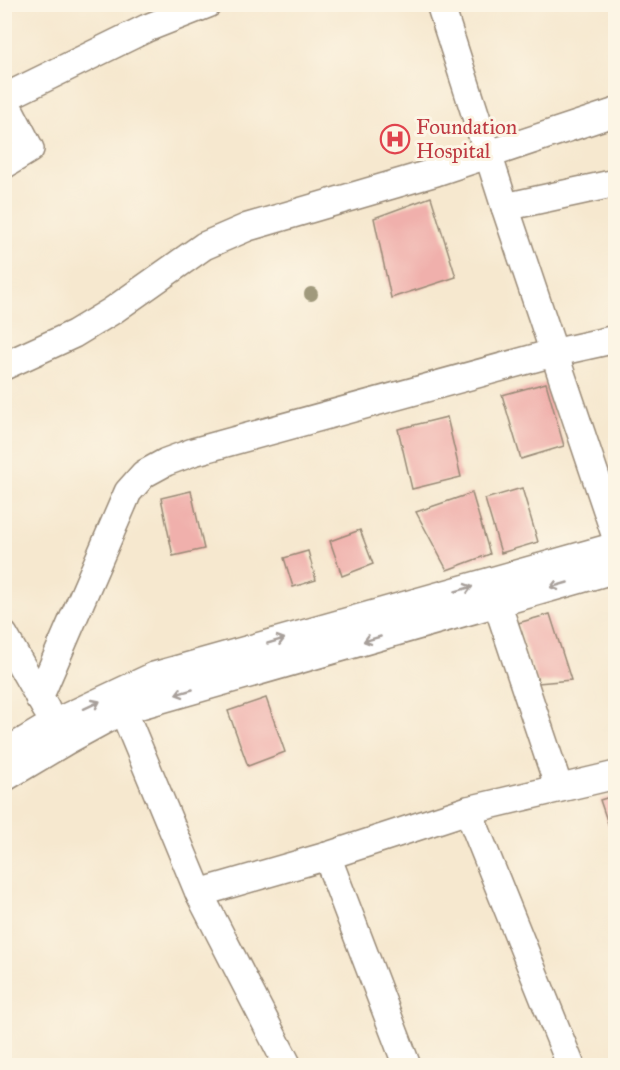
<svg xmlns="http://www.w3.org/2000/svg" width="620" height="1070" font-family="'IM FELL Great Primer',serif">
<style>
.building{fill:#f0b0ac}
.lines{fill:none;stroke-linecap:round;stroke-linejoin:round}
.minor-casing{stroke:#988976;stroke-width:30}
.minor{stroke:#fff;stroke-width:27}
.tree{fill:#a0997c}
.oneway{stroke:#a79f9a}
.labels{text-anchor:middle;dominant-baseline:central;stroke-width:6;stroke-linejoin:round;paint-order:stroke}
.health-label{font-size:21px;fill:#be3a42;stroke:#fcf5e5;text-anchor:start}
</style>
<rect width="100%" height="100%" fill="#fcf5e5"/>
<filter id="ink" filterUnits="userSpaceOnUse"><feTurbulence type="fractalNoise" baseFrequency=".0167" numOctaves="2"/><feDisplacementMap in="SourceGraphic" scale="12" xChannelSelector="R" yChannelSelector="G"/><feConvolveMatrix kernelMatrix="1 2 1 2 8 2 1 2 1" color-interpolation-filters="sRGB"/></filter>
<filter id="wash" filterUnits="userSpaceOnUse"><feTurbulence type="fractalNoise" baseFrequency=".008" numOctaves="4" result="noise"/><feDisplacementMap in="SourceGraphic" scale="24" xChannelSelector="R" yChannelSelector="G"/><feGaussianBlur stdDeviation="1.35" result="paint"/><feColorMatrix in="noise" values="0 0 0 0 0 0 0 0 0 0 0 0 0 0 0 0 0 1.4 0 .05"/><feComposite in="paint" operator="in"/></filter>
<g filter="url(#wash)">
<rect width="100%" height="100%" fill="#f6e8cf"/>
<g id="blocks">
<g class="building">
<polygon points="431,197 456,277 391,298 374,218"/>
<polygon points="546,383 564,446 521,459 502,395"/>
<polygon points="447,417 461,477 412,489 398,429"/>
<polygon points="522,488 538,542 501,553 485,499"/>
<polygon points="191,491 204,549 173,556 161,498"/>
<polygon points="472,493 490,554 447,570 416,512"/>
<polygon points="360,530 373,564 342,576 330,541"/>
<polygon points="308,551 316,580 293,587 284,558"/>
<polygon points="550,614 571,680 538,683 518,623"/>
<polygon points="266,698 285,752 248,766 228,711"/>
<polygon points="616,795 616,844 615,844 600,800"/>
</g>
</g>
</g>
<g filter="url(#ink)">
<use href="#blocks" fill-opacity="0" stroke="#988976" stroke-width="1.5"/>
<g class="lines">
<g class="minor-casing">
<g id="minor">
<polyline points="440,4 505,207 616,537"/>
<polyline points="4,98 147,28 208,4"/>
<polyline points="4,99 30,149 4,165"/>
<polyline points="505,207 616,183"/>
<polyline points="4,366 74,334 112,311 204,246 248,227 436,172 616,112"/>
<polyline points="497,603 559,788"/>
<polyline points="4,635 46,709"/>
<polyline points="39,698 128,492 144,474 166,462 193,452 553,353 616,339"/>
<polyline points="123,710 199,893"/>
<polyline points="4,753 54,723 154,676 616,546"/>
<polyline points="4,778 66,741 123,710 616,569"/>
<polyline points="288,1066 199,893 327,856"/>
<polyline points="407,1066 327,856 468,810"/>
<polyline points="571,1066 468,810 616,775"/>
</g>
</g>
<use href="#minor" class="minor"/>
</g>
<circle class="tree" cx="311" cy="294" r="7"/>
<defs><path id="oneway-shaft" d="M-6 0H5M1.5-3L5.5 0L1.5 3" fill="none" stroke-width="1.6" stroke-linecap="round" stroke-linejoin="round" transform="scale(1.5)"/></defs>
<g class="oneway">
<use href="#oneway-shaft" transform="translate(559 585) rotate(164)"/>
<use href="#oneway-shaft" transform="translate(464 589) rotate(-16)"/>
<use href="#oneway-shaft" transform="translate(372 639) rotate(164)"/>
<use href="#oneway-shaft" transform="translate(276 641) rotate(-16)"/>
<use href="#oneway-shaft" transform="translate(184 692) rotate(164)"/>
<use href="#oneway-shaft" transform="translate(92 705) rotate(-25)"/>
</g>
</g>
<defs>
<g id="hospital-ring" transform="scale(1.5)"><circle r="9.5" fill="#fcf5e5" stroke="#e0444e" stroke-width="1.5"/><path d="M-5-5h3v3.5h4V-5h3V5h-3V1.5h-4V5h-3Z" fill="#e0444e"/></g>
</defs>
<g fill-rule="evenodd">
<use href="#hospital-ring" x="395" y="139"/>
</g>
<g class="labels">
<g class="health-label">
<text x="416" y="127">Foundation<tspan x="416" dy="24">Hospital</tspan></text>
</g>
</g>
<rect width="620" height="1070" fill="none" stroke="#fcf5e5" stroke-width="24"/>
</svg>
